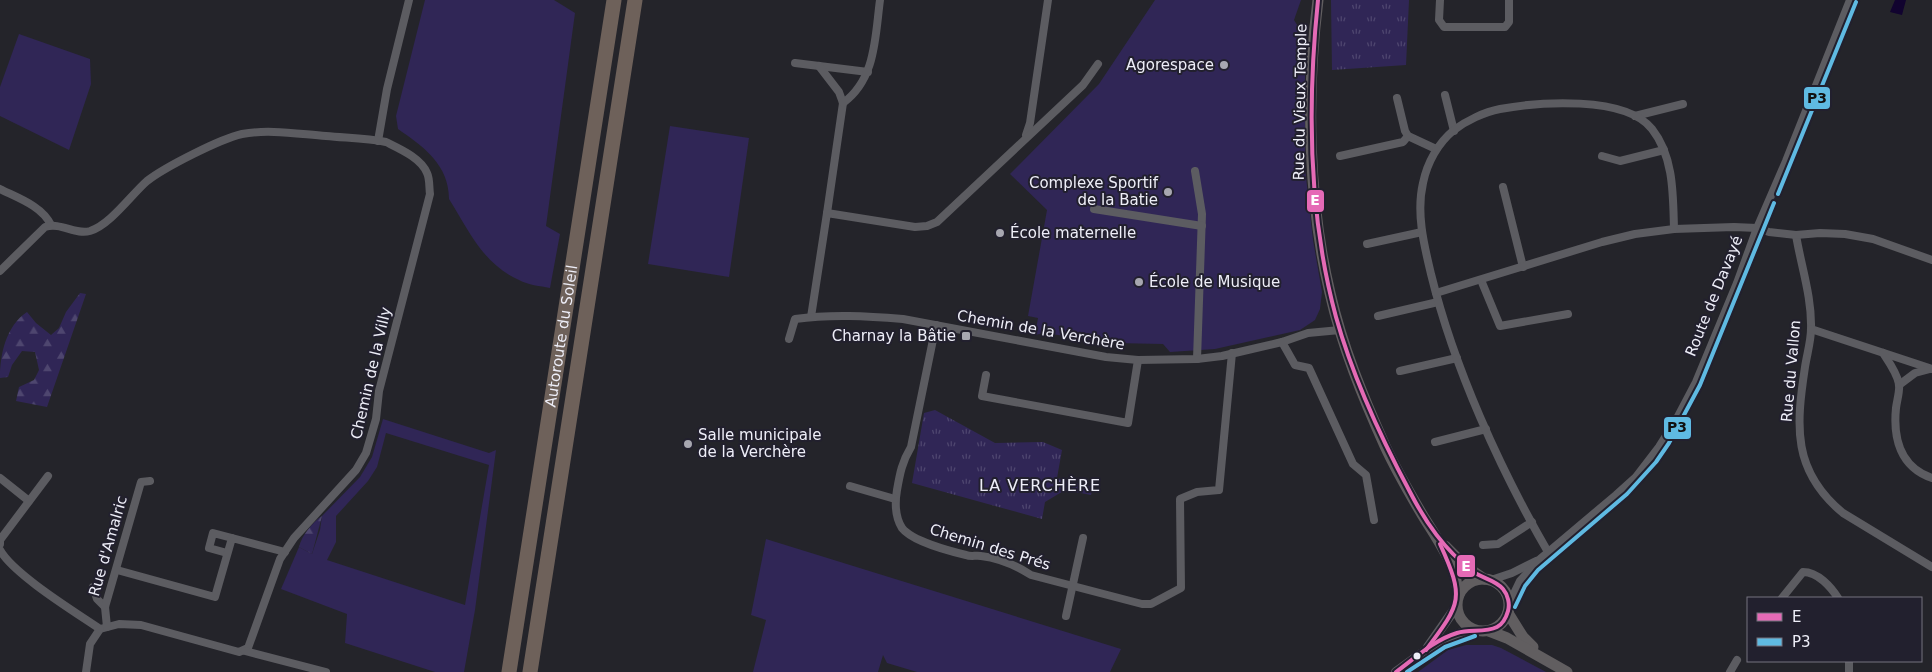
<svg xmlns="http://www.w3.org/2000/svg" width="1932" height="672" viewBox="0 0 1932 672" font-family="'DejaVu Sans',sans-serif">
	<defs>
		<pattern id="forest-firs" width="22" height="20" patternUnits="userSpaceOnUse" patternTransform="scale(1.25)"><rect width="22" height="20" fill="#302656"/><path d="M5 1l3.5 6h-7zM16 11l3.5 6h-7z" fill="#4e466f"/></pattern>
		<pattern id="park-tufts" width="24" height="20" patternUnits="userSpaceOnUse" patternTransform="scale(1.25)"><rect width="24" height="20" fill="#302656"/><path d="M3 7l-1-3M5 7V3M7 7l1-3M15 17l-1-3M17 17v-4M19 17l1-3" fill="none" stroke="#4e466f"/></pattern>
	</defs>
	<rect width="100%" height="100%" fill="#24242a"/>
	<g fill="#302656" fill-rule="evenodd">
		<path d="M425,0H554L575,13L546,226L560,234L550,288C540,286 528,285 519,280C483,264 469,231 449,199C449,165 424,147 398,129L396,116Z"/>
		<polygon points="1155,0 1301,0 1294,20 1299,28 1305,53 1305,168 1313,240 1322,292 1320,309 1315,320 1300,330 1215,349 1170,352 1163,344 1114,343 1044,333 1035,335 1038,318 1028,316 1047,210 1010,174 1099,84"/>
		<polygon points="19,34 90,59 91,84 69,150 0,116 0,87"/>
		<polygon points="670,126 749,138 729,277 648,264"/>
		<path d="M383,419L489,453L496,450L475,610L464,672H435L345,643L347,614L281,589L299,547L312,554L320,530L322,516L360,477L372,457ZM386,433L489,465L465,605L327,560L336,542V516L368,481L377,467Z"/>
		<polygon points="766,539 1121,649 1110,672 917,672 887,663 883,655 878,672 753,672 766,620 751,615"/>
		<polygon points="1466,645 1492,645 1501,648 1546,672 1418,672 1448,650"/>
	</g>
	<g fill="url(#forest-firs)">
		<path d="M80,293L86,294L47,407L16,401L19,387L34,380L39,370L35,352L22,351L12,365L8,377L0,378C0,354 6,326 27,312L36,323L51,335L59,328L66,312Z"/>
		<path d="M322,516L312,554L299,547C302,535 312,523 322,516Z"/>
	</g>
	<g fill="url(#park-tufts)">
		<polygon points="1331,0 1409,0 1406,65 1332,70"/>
		<polygon points="935,410 995,443 1043,442 1062,450 1057,478 1093,487 1091,495 1065,490 1045,502 1042,519 912,483 924,413"/>
	</g>
	<polygon fill="#11032f" points="1895,0 1906,0 1902,15 1890,12"/>
	<g fill="none" stroke-linecap="round" stroke-linejoin="round">
		<g stroke="#5c5c61" stroke-width="8">
			<polyline points="1440,0 1439,20 1444,27 1505,27 1509,22 1509,0"/>
			<polyline points="795,63 868,72"/>
			<polyline points="819,66 839,92 843,103 827,213"/>
			<polyline points="1445,95 1454,131"/>
			<polyline points="1397,98 1405,131 1408,136 1436,149"/>
			<path d="M843,103C876,79 875,37 880,0"/>
			<polyline points="1635,116 1683,104"/>
			<polyline points="1026,135 1030,123 1048,0"/>
			<polyline points="378,141 387,89 409,0"/>
			<polyline points="1340,156 1403,142 1408,136"/>
			<polyline points="1602,156 1620,161 1664,150"/>
			<polyline points="1195,171 1202,214 1197,359"/>
			<polyline points="1503,187 1523,267"/>
			<path d="M0,189C18,198 42,206 51,225"/>
			<polyline points="1094,209 1202,226"/>
			<path d="M1796,235C1801,266 1812,297 1811,329C1811,341 1807,354 1805,367C1796,426 1792,471 1843,513L1932,567"/>
			<polyline points="1367,244 1422,232"/>
			<path d="M0,271L45,227C61,222 75,235 90,231C110,225 131,195 147,181C165,167 220,139 242,134C269,129 298,134 326,136C346,138 366,138 386,142C400,149 421,158 427,173C430,179 429,188 430,194L379,391L376,419L366,453L356,470L294,538L280,559L248,648L239,652L141,625L119,624L100,629L90,644L86,672"/>
			<polyline points="1481,280 1500,326 1568,314"/>
			<polyline points="1436,293 1602,242 1635,234 1674,229 1734,227 1757,228 1769,232 1796,235 1820,233 1845,234 1873,239 1932,260"/>
			<polyline points="1378,316 1438,302"/>
			<polyline points="811,317 827,213 915,227 927,226 937,222 1083,85 1098,64"/>
			<path d="M936,325L911,447C902,462 900,473 897,490C895,502 895,517 902,528C912,541 949,551 966,555C971,557 976,555 981,556C998,558 1017,566 1031,575L1142,604H1151L1181,588L1180,499L1197,492L1219,490L1232,353"/>
			<polyline points="1811,329 1932,369"/>
			<path d="M789,339L795,319C831,314 867,316 903,319L1106,357L1138,360L1197,359L1222,356L1282,342L1308,333L1340,330"/>
			<polyline points="1282,342 1295,365 1309,368 1353,464 1366,475 1374,520"/>
			<path d="M1883,353C1889,362 1897,373 1899,384C1900,391 1897,400 1896,408C1893,438 1900,467 1932,478"/>
			<polyline points="1400,371 1457,358"/>
			<polyline points="986,375 982,396 1128,423 1138,360"/>
			<polyline points="1899,385 1915,373 1930,369"/>
			<polyline points="1435,442 1486,429"/>
			<polyline points="0,478 29,501"/>
			<polyline points="850,486 895,499"/>
			<polyline points="0,544 0,540 48,476"/>
			<polyline points="1483,545 1498,544 1532,522"/>
			<path d="M0,550C13,574 75,612 100,629"/>
			<path d="M1548,552C1500,469 1454,368 1431,274C1424,245 1416,213 1423,183C1427,163 1438,143 1454,130C1466,121 1484,112 1500,109C1538,102 1625,95 1652,129C1674,157 1673,195 1674,229"/>
			<polyline points="227,553 209,548 213,533 232,538"/>
			<polyline points="117,570 215,597 232,538 285,552"/>
			<polyline points="1491,580 1512,573 1536,561"/>
			<polyline points="93,587 97,599 105,607"/>
			<path d="M1782,598L1803,572C1818,572 1831,587 1838,598"/>
			<polyline points="1509,604 1520,581 1540,559 1616,495 1636,477 1659,447 1676,420 1696,382 1737,283 1757,228 1786,161 1850,0"/>
			<polyline points="1066,616 1083,538"/>
			<polyline points="107,627 105,607 141,482 150,481"/>
			<polyline points="245,651 326,672"/>
			<polyline points="1849,661 1849,672"/>
			<polyline points="1730,672 1737,660"/>
		</g>
		<g stroke="#5c5c61" stroke-width="10">
			<polyline points="1428,647 1456,607"/>
			<path d="M1396,672C1420,655 1443,636 1473,630"/>
		</g>
		<g stroke="#615e60" stroke-width="11">
			<path d="M1318,0C1306,94 1308,201 1330,293C1342,346 1363,397 1385,446C1396,470 1410,494 1423,516C1434,534 1447,552 1454,572C1456,579 1457,587 1459,594"/>
			<polyline points="1445,546 1464,565 1484,579"/>
			<circle cx="1483" cy="605" r="26"/>
			<polyline points="1508,613 1523,637 1533,647"/>
			<polyline points="1489,631 1507,638 1567,672"/>
		</g>
		<g stroke="#6e615a" stroke-width="15">
			<path id="s1" d="M509,672L614,0"/>
			<polyline points="530,672 635,0"/>
		</g>
		<defs>
			<g id="bus-1">
				<path d="M1318,0C1307,106 1308,214 1336,317C1353,378 1380,436 1410,492C1426,523 1444,549 1472,571C1481,578 1496,580 1503,589C1508,595 1510,604 1508,611C1506,618 1503,624 1497,627C1485,633 1470,629 1457,633C1434,640 1415,658 1396,672"/>
				<path d="M1426,650C1461,603 1465,599 1440,544"/>
			</g>
			<g id="bus-2">
				<polyline points="1778,194 1856,2"/>
				<polyline points="1515,607 1525,586 1538,570 1627,494 1656,462 1669,443 1700,385 1774,203"/>
				<polyline points="1407,672 1445,647 1475,636"/>
			</g>
		</defs>
		<use href="#bus-1" stroke="#22202e" stroke-width="8"/>
		<use href="#bus-2" stroke="#22202e" stroke-width="8"/>
		<use href="#bus-1" stroke="#e56ab6" stroke-width="4"/>
		<use href="#bus-2" stroke="#5fbae2" stroke-width="4"/>
	</g>
	<g fill="#a7a7b0" stroke="#22202e" stroke-width="2">
		<circle cx="1224" cy="65" r="5"/>
		<circle cx="1168" cy="192" r="5"/>
		<circle cx="1000" cy="233" r="5"/>
		<circle cx="1139" cy="282" r="5"/>
		<rect x="961" y="331" width="10" height="10" rx="2.5"/>
		<circle cx="688" cy="444" r="5"/>
	</g>
	<circle fill="#eeeef8" stroke="#22202e" stroke-width="2" cx="1417" cy="656" r="4.5"/>
	<g text-anchor="middle" dominant-baseline="central" stroke-width="4" stroke-linejoin="round" paint-order="stroke">
		<g font-size="15" fill="#eeeef8" stroke="#22202e" text-anchor="end">
			<text x="1214" y="65">Agorespace</text>
			<text x="1158" y="183">Complexe Sportif<tspan x="1158" dy="17">de la Batie</tspan></text>
			<text x="1010" y="233" text-anchor="start">École maternelle</text>
			<text x="1149" y="282" text-anchor="start">École de Musique</text>
			<text x="956" y="336">Charnay la Bâtie</text>
			<text x="698" y="435" text-anchor="start">Salle municipale<tspan x="698" dy="17">de la Verchère</tspan></text>
		</g>
		<g font-size="15" fill="#eeeef8" stroke="#22202e">
			<text transform="translate(1300 102) rotate(-89)">Rue du Vieux Temple</text>
			<text transform="translate(1714 296) rotate(-68)">Route de Davayé</text>
			<text transform="translate(1041 330) rotate(10)">Chemin de la Verchère</text>
			<text stroke="none"><textPath href="#s1" startOffset="340">Autoroute du Soleil</textPath></text>
			<text transform="translate(1791 371) rotate(-85)">Rue du Vallon</text>
			<text transform="translate(371 373) rotate(-77)">Chemin de la Villy</text>
			<text transform="translate(108 546) rotate(-74)">Rue d'Amalric</text>
			<text transform="translate(990 547) rotate(17)">Chemin des Prés</text>
		</g>
		<g font-size="16" letter-spacing="1" fill="#eeeef8" stroke="#22202e">
			<text x="1040" y="485">LA VERCHÈRE</text>
		</g>
	</g>
	<g stroke="#22202e" stroke-width="2">
		<rect x="1803" y="86" width="28" height="24" rx="5" fill="#5fbae2"/>
		<rect x="1306" y="189" width="19" height="24" rx="5" fill="#e56ab6"/>
		<rect x="1663" y="416" width="29" height="24" rx="5" fill="#5fbae2"/>
		<rect x="1456" y="554" width="20" height="24" rx="5" fill="#e56ab6"/>
	</g>
	<g font-size="14" text-anchor="middle" font-weight="bold" fill="#fff">
		<text x="1315" y="205">E</text>
		<text x="1466" y="571">E</text>
	</g>
	<g font-size="14" text-anchor="middle" font-weight="bold" fill="#111">
		<text x="1817" y="103">P3</text>
		<text x="1677" y="432">P3</text>
	</g>
	<rect x="1747" y="597" width="175" height="65" fill="#22202e" stroke="#74727f"/>
	<rect x="1757" y="613" width="25" height="8" fill="#e56ab6" stroke="#74727f"/>
	<text x="1792" y="622" font-size="15" fill="#eeeef8">E</text>
	<rect x="1757" y="638" width="25" height="8" fill="#5fbae2" stroke="#74727f"/>
	<text x="1792" y="647" font-size="15" fill="#eeeef8">P3</text>
</svg>
